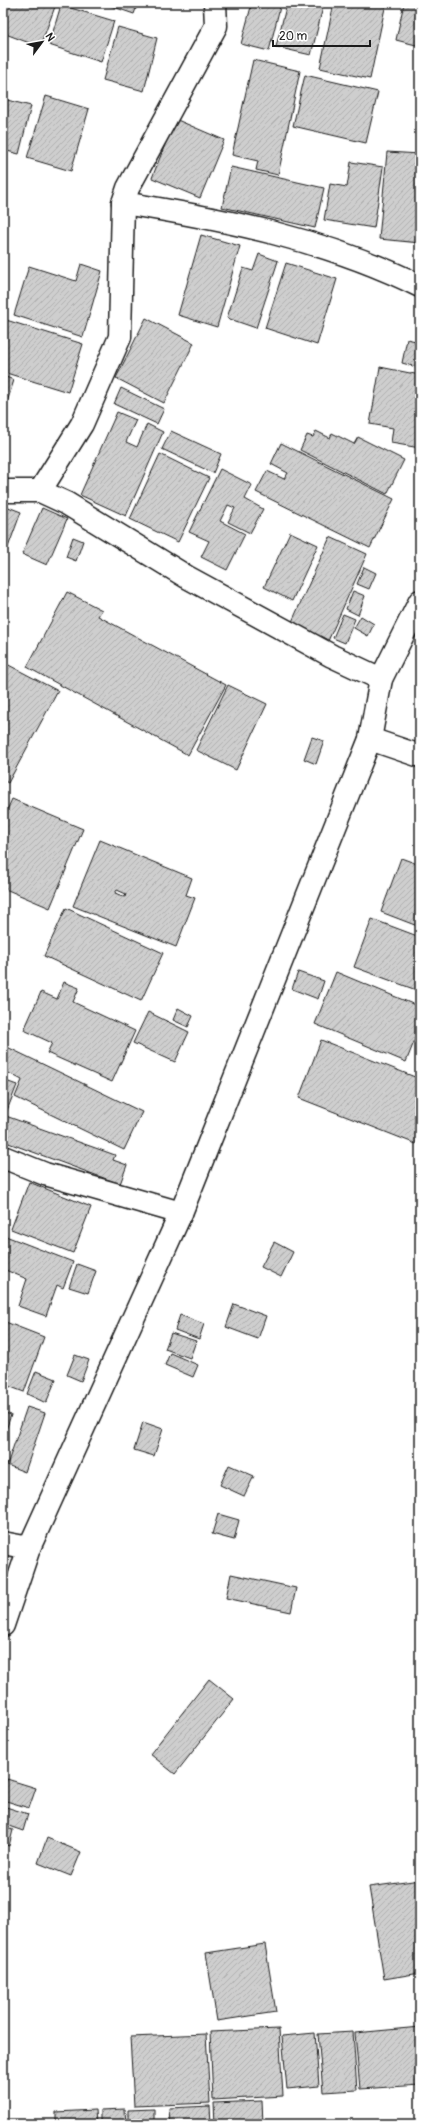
<svg xmlns="http://www.w3.org/2000/svg" width="423" height="2127" viewBox="0 0 423 2127" font-family="Pangolin,sans-serif">
	<defs>
		<pattern id="building-hatch" width="6" height="6" patternUnits="userSpaceOnUse"><rect width="6" height="6" fill="#cecece"/><path d="M-1 1l2-2M0 6l6-6M5 7l2-2" fill="none" stroke="#b0b0b0"/></pattern>
	</defs>
	<rect width="100%" height="100%" fill="#fff"/>
	<filter id="ink" filterUnits="userSpaceOnUse"><feTurbulence type="fractalNoise" baseFrequency=".025" numOctaves="2"/><feDisplacementMap in="SourceGraphic" scale="8" xChannelSelector="R" yChannelSelector="G"/><feConvolveMatrix kernelMatrix="1 2 1 2 8 2 1 2 1" color-interpolation-filters="sRGB"/></filter>
	<g filter="url(#ink)">
		<g fill="url(#building-hatch)" stroke="#1c1c1c" fill-rule="evenodd">
			<polygon points="3,3 56,4 40,47 3,33"/>
			<polygon points="75,3 85,3 83,6"/>
			<polygon points="102,3 138,3 134,14"/>
			<polygon points="252,3 281,3 269,51 241,44"/>
			<polygon points="287,3 324,3 311,55 276,47"/>
			<polygon points="334,3 386,3 370,79 320,68"/>
			<polygon points="404,3 420,3 420,46 396,40"/>
			<polygon points="61,5 114,21 101,62 49,45"/>
			<polygon points="118,27 157,38 144,91 103,80"/>
			<polygon points="253,60 300,71 278,175 256,170 258,161 232,155"/>
			<polygon points="305,75 378,92 366,143 293,126"/>
			<polygon points="46,96 89,109 71,171 27,158"/>
			<polygon points="3,99 31,106 19,154 3,150"/>
			<polygon points="175,119 224,140 200,198 152,178"/>
			<polygon points="387,152 420,154 420,243 379,239"/>
			<polygon points="351,162 383,167 374,228 324,220 330,184 347,187"/>
			<polygon points="231,167 324,188 315,228 222,207"/>
			<polygon points="201,235 240,246 217,327 178,315"/>
			<polygon points="259,254 278,261 256,328 227,318 243,268 253,271"/>
			<polygon points="286,263 337,279 317,345 265,328"/>
			<polygon points="81,264 102,271 83,337 14,315 29,266 76,281"/>
			<polygon points="146,318 194,343 164,403 116,378"/>
			<polygon points="3,319 83,344 68,392 3,372 3,355 5,346 3,346"/>
			<polygon points="407,339 420,342 420,368 402,363"/>
			<polygon points="380,367 420,375 420,448 391,443 393,428 370,424"/>
			<polygon points="3,376 14,380 3,415"/>
			<polygon points="121,388 164,409 157,424 114,404"/>
			<polygon points="117,412 136,420 126,442 137,447 147,424 163,432 126,516 80,495"/>
			<polygon points="171,431 221,454 213,473 162,449"/>
			<polygon points="316,431 330,438 332,433 354,444 358,437 404,460 387,494 300,450 307,435 313,437"/>
			<polygon points="281,443 394,499 370,548 256,492 267,471 284,479 288,473 271,464"/>
			<polygon points="160,454 209,478 178,542 130,519"/>
			<polygon points="220,469 252,485 245,499 263,509 250,533 228,522 235,508 228,505 220,521 245,534 227,570 201,557 209,541 189,532"/>
			<polygon points="3,505 21,512 3,561"/>
			<polygon points="42,508 67,519 47,565 22,554"/>
			<polygon points="290,532 318,545 292,601 264,587"/>
			<polygon points="73,537 83,541 76,561 66,557"/>
			<polygon points="330,537 367,554 328,641 291,624"/>
			<polygon points="364,567 376,573 369,589 357,584"/>
			<polygon points="353,591 365,596 358,615 346,609"/>
			<polygon points="67,592 102,610 98,616 226,685 188,755 27,667"/>
			<polygon points="343,614 355,619 345,643 333,638"/>
			<polygon points="361,616 374,624 368,636 354,628"/>
			<polygon points="3,662 58,691 8,783 3,780"/>
			<polygon points="228,685 267,704 236,770 196,750"/>
			<polygon points="312,737 324,741 316,764 304,759"/>
			<polygon points="12,799 83,829 50,908 3,888 3,819"/>
			<path d="M100,840L192,878L186,895L195,898L176,947L73,906ZM117,890L126,894L125,897L115,893Z"/>
			<polygon points="401,858 420,865 420,927 381,912"/>
			<polygon points="66,908 163,953 141,1001 44,956"/>
			<polygon points="372,919 420,937 419,991 354,967"/>
			<polygon points="298,972 324,981 318,999 292,989"/>
			<polygon points="336,972 420,1007 420,1027 406,1062 315,1024"/>
			<polygon points="64,982 79,988 73,1002 135,1031 112,1082 47,1053 52,1043 24,1030 41,992 57,999"/>
			<polygon points="178,1008 193,1016 188,1027 173,1020"/>
			<polygon points="148,1012 189,1032 175,1062 133,1043"/>
			<polygon points="321,1040 420,1079 420,1134 416,1144 299,1098"/>
			<polygon points="3,1045 142,1112 124,1150 15,1097 22,1080 3,1070"/>
			<polygon points="3,1080 17,1085 6,1113 3,1112"/>
			<polygon points="3,1115 115,1155 113,1160 127,1165 120,1184 3,1141"/>
			<polygon points="29,1182 91,1207 73,1253 11,1229"/>
			<polygon points="3,1235 73,1262 63,1288 57,1285 46,1316 18,1306 27,1279 3,1269"/>
			<polygon points="274,1242 293,1252 281,1277 261,1267"/>
			<polygon points="77,1264 96,1271 88,1293 69,1287"/>
			<polygon points="234,1304 266,1316 258,1339 226,1327"/>
			<polygon points="180,1315 204,1324 199,1339 175,1330"/>
			<polygon points="3,1321 44,1337 24,1392 3,1384"/>
			<polygon points="171,1333 196,1341 190,1358 165,1349"/>
			<polygon points="170,1353 198,1365 193,1377 165,1365"/>
			<polygon points="75,1355 89,1360 81,1381 67,1375"/>
			<polygon points="36,1371 56,1379 46,1403 27,1394"/>
			<polygon points="27,1407 45,1413 25,1472 7,1465"/>
			<polygon points="3,1412 11,1415 3,1439"/>
			<polygon points="143,1422 163,1429 154,1456 134,1450"/>
			<polygon points="229,1465 254,1476 244,1496 220,1485"/>
			<polygon points="218,1514 239,1520 234,1540 212,1534"/>
			<polygon points="231,1574 296,1588 291,1612 226,1598"/>
			<polygon points="209,1679 234,1699 175,1774 150,1754"/>
			<polygon points="7,1779 36,1788 29,1808 3,1800 3,1791"/>
			<polygon points="3,1806 28,1814 23,1831 3,1824"/>
			<polygon points="3,1827 13,1830 9,1846 3,1844"/>
			<polygon points="47,1838 81,1852 71,1876 38,1863"/>
			<polygon points="420,1880 420,1973 384,1979 369,1887"/>
			<polygon points="265,1944 276,2012 217,2021 206,1953"/>
			<polygon points="420,2027 420,2085 360,2089 355,2033"/>
			<polygon points="279,2029 283,2096 213,2100 210,2032"/>
			<polygon points="353,2032 357,2090 323,2092 318,2034"/>
			<polygon points="315,2033 319,2086 287,2089 282,2036"/>
			<polygon points="206,2034 210,2103 134,2106 130,2037"/>
			<polygon points="262,2101 263,2124 215,2124 214,2103"/>
			<polygon points="210,2106 211,2124 170,2124 169,2108"/>
			<polygon points="125,2109 126,2124 100,2124 100,2110"/>
			<polygon points="154,2109 154,2124 128,2124 128,2110"/>
			<polygon points="95,2110 96,2124 56,2124 56,2112"/>
		</g>
		<g fill="none" stroke-linecap="round" stroke-linejoin="round">
			<defs>
				<g id="minor">
					<path d="M123,203C224,219 328,240 420,286"/>
					<polyline points="3,491 40,491 66,503 187,577 332,656 381,679"/>
					<polyline points="40,491 82,424 120,337 123,203 128,188 216,26 215,3"/>
					<polyline points="370,739 420,756"/>
					<polyline points="3,1157 45,1174 181,1213"/>
					<polyline points="3,1543 29,1548"/>
				</g>
				<polyline id="tertiary" points="3,1625 29,1548 181,1213 370,739 381,679 420,601"/>
			</defs>
			<use href="#minor" stroke="#1c1c1c" stroke-width="25"/>
			<use href="#tertiary" stroke="#1c1c1c" stroke-width="25"/>
			<use href="#minor" stroke="#fff" stroke-width="22"/>
			<use href="#tertiary" stroke="#fff" stroke-width="22"/>
		</g>
	</g>
	<rect width="423" height="2127" fill="none" stroke="#fff" stroke-width="16"/>
	<rect x="8" y="8" width="407" height="2111" fill="none" stroke="#1c1c1c" stroke-width="1.5" filter="url(#ink)"/>
	<g transform="translate(42 42) rotate(58)" stroke="#ffffff" stroke-width="3" paint-order="stroke">
	<path d="M0-3L7 15L0 10L-7 15Z" fill="#1c1c1c"/>
	<text y="-6" font-size="11" font-weight="bold" text-anchor="middle" fill="#1c1c1c">N</text>
	</g>
	<path d="M273 40v6h97v-6" fill="none" stroke="#1c1c1c" stroke-width="2"/>
	<text x="279" y="40" font-size="12" fill="#1c1c1c" stroke="#ffffff" stroke-width="3" paint-order="stroke">20 m</text>
</svg>
